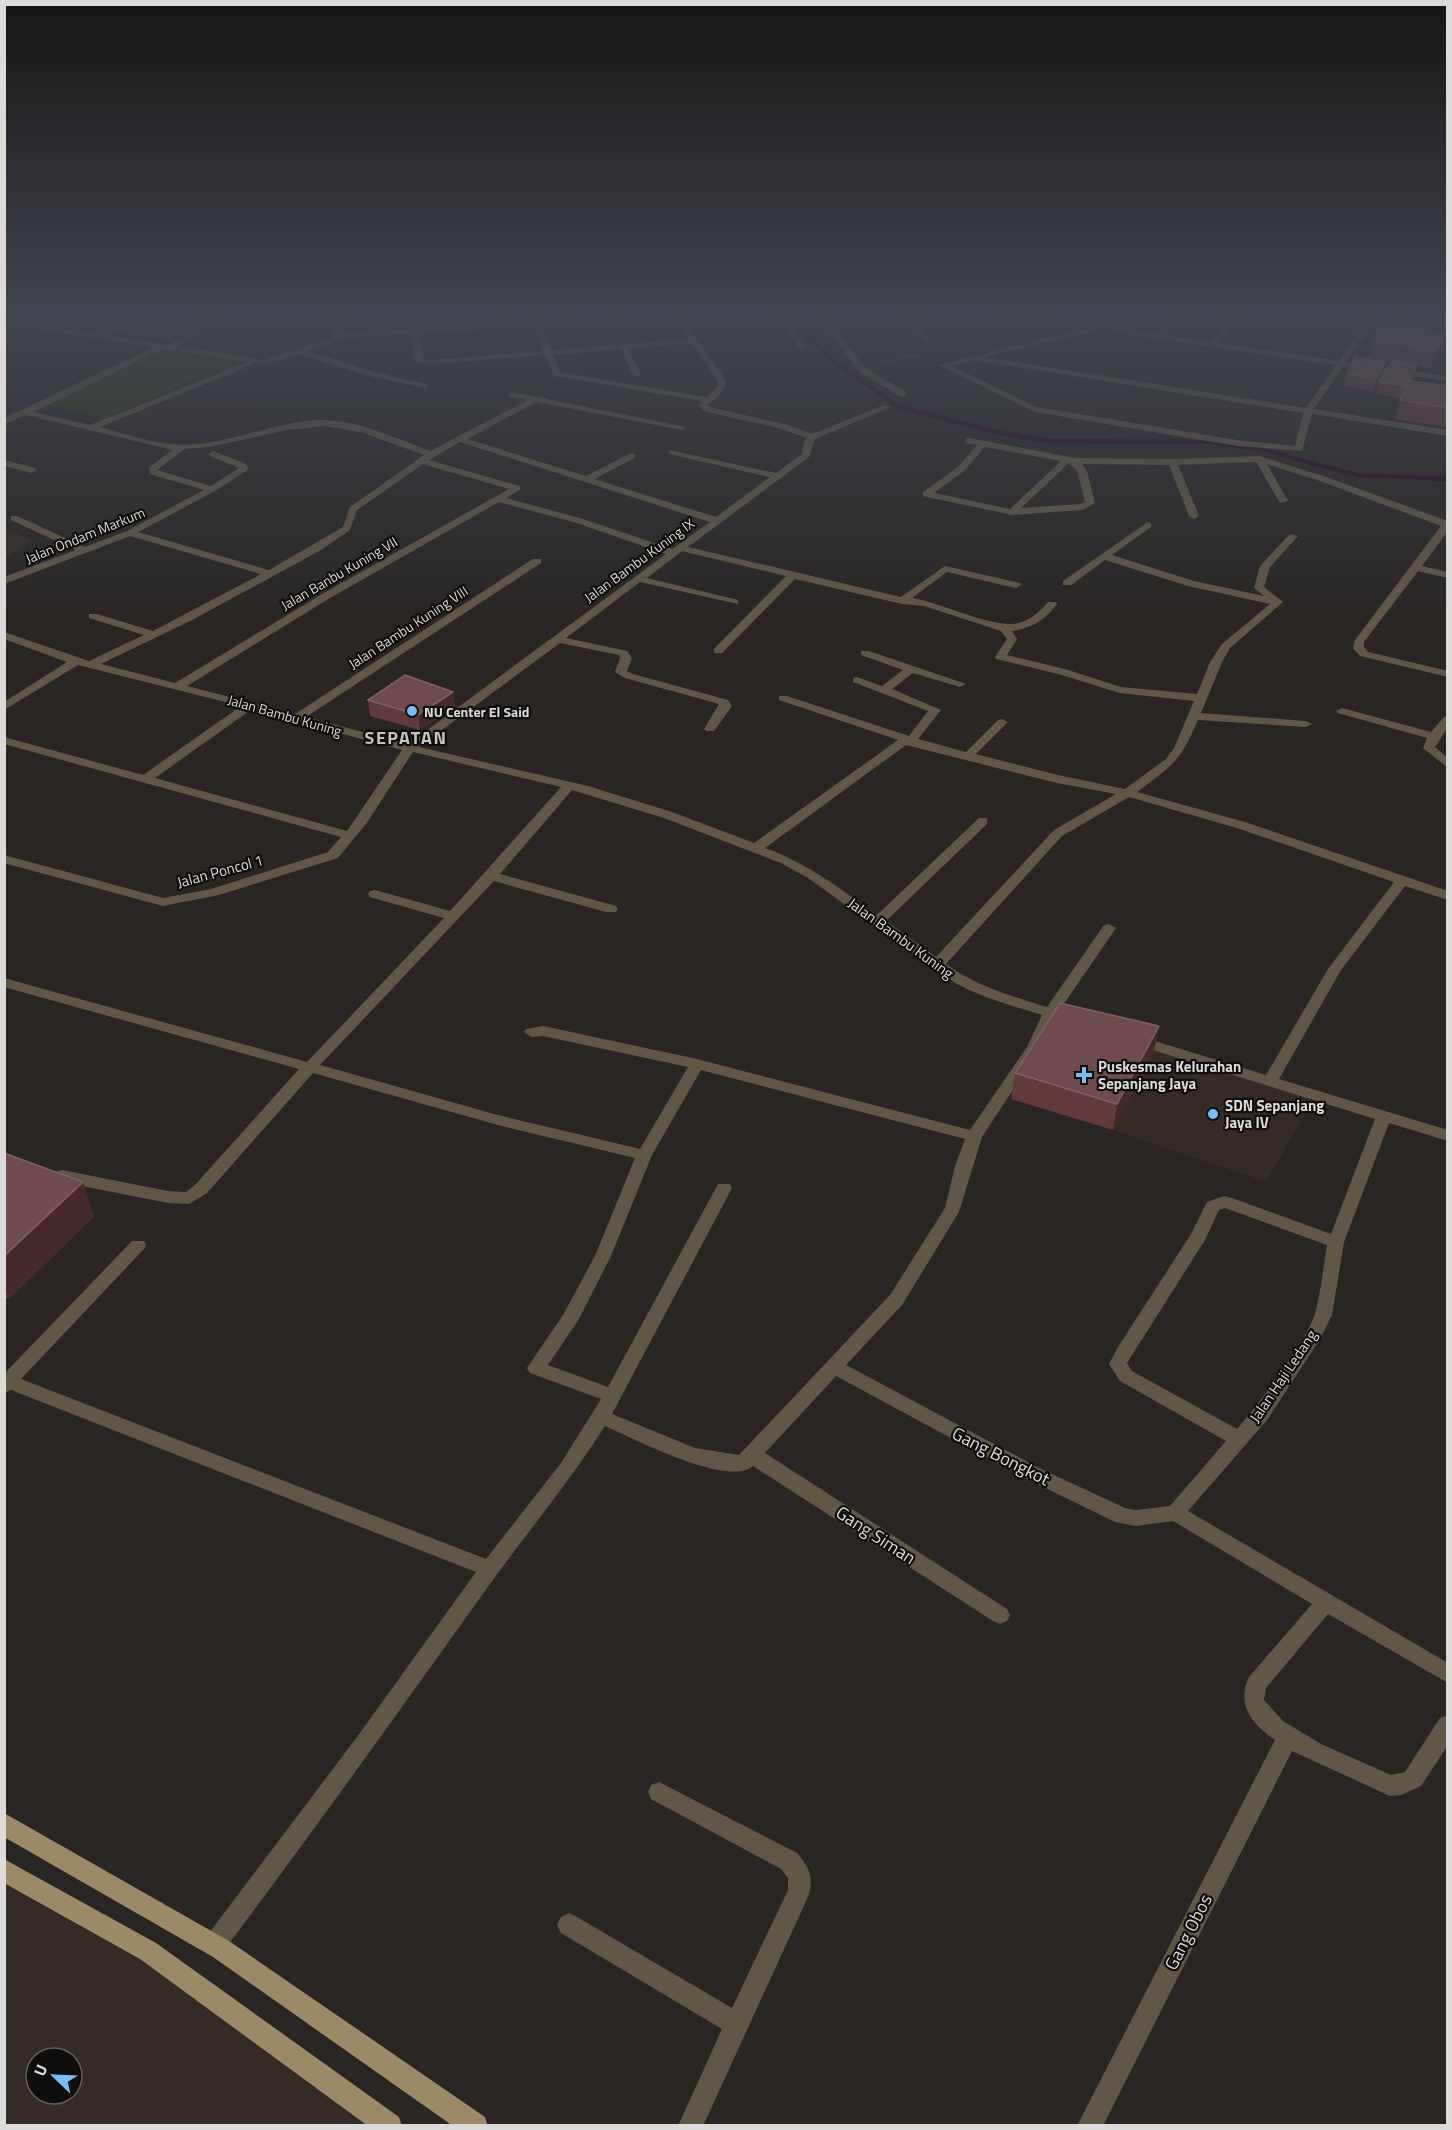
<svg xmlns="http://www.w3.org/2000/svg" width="1452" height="2130" viewBox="0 0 1452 2130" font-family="'Titillium Web',sans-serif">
	<rect width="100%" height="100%" fill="#282523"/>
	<g fill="#342b26" fill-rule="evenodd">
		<polygon points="5,527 32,541 5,559"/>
		<polygon points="1154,1051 1314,1098 1266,1182 1113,1130"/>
		<path d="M4,1880L148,1951L390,2125H5ZM36,2058H72V2094H36Z"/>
	</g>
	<polygon fill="#313615" points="164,347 248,364 204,375 106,418 43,404"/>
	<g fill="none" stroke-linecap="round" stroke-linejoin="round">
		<polyline stroke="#28061e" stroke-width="4.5" points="794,317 830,359 899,407 1000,433 1049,441 1212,442 1260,449 1356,475 1448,479"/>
		<polyline stroke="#656361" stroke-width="2" stroke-dasharray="2 1.5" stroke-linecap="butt" points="884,363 907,355 923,357"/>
		<g fill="#615746" fill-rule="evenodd">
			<path d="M205,317H216L187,331L198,335L178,346L265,360L329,339L334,335L333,317H341L342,333L531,321L529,317H537L538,321L640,317L540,325L551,350L689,339L674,317H682L726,381C725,393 715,399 708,405L709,407L784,424L812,434L884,405L891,407L815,439L809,457L688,547L901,597L945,566L1020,583L1021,585L1016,588L947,572L912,598C940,602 1000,632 1022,622C1033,618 1041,610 1048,602H1056L1057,604C1045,620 1032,628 1012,631L1017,639L1007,655L1065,669L1121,687L1197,694L1210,662L1222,644L1270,604L1188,586L1105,560L1071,585H1063V581L1148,522L1151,523V527L1112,555L1194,581L1264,596L1254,588L1260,566L1290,534L1298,536L1270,567L1264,587L1283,602L1230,648L1222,662L1201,713L1306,721L1312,724L1306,727L1198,720C1180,762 1173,765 1137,792L1245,822L1448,891V900L1405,886L1341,970L1279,1079L1448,1130V1141L1389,1123L1344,1242L1332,1315L1320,1339L1267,1420L1188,1511L1448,1663V1683L1328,1614L1266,1688L1264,1700L1283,1721L1321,1744L1391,1775L1405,1772L1440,1718L1448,1715V1745L1421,1786L1401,1795L1390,1796L1292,1751L1103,2126H1077L1275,1740C1252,1724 1236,1705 1249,1677L1312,1604L1173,1521L1136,1526L1115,1522L1025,1478L836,1376L765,1453L1007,1609L1010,1615L1007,1621L1000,1624L993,1621L753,1466C729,1488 632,1438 605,1426C571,1479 532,1527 495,1577C405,1703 315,1829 222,1953L214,1957L206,1953L202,1945L206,1937L357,1737L476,1572L11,1390L4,1393V1374L132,1241H144L146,1245L144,1249L21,1379L486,1559L561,1463L601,1399L530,1373L527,1368L563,1315L595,1256L635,1158L498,1125L313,1073L207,1193L189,1204L168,1203L62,1182L56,1180L54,1176L56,1172L62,1170L168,1191L186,1192L195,1185L299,1069L4,987V978L307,1062L444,918L370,897L368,894L370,891L375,890L450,911L561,787L413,752L366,824L338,858L219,895L163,906L4,863V855L163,898L211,889L328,852L341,837L4,744V737L143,775L241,706L78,665L4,710V702L67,662L4,639V632L89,661L144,635L89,618V614H97L153,631L261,574L130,536L4,584V577L76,550L11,520V516H17L85,547L127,531L204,490L150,474L149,467L173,450L26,415L4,424V418L155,347L4,324V320L168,345L186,336L176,334V330ZM533,326L543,351L431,360L423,358L419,333ZM411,334L416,362L431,364L545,355L554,376L702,401L699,405L703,411L778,428L807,438L803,444L802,454L776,473L669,450V454L770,477L716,517L594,479L635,458V454H629L586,476L467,439L537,402L682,430L686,427L512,392L509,393V397L528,400L430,451C397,439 361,421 325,420C273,420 223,449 171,444C148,442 123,433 100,427L256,363L265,364L298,354L373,377L427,388V384L378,373L307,351L335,343L340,338ZM692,343L718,381L717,387L707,397L560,372L553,355L621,349L633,375L637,377L641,375L629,349ZM164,349L247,362L90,425L33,412ZM325,426L361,432L424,455L350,507L343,527L269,570L138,532L215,491L249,469L246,464L213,451L208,454L210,456L239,468L211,486L157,470L185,449L210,447L286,430ZM460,442L710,522L672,549L583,519L506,498L520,490V486L429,460ZM423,464L509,489L322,594L175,683L101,664L194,619L321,550L350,530L357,510ZM499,502L577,523L666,554L408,744L306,717L541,563V559H533L295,714L187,686L330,598ZM682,551L786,576L714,649V653H722L795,579L902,604L924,606L1001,631L1007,639L995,657L996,659L1058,674L1120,693L1194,701L1174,748L1166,759L1125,789L1058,775L976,754L1008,722L1002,719L998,720L966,752L918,739L941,710L892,689L913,673L960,687L966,684L869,651H861V655L903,670L882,686L857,677L853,678V682L928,711L909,736L787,696H779V700L898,740L754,843L672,812L588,786L419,747L560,643L619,655L620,658L615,672L625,678L719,704L704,729L706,731H714L732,706L728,700L633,674L627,671L632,658L627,651L566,638L640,582L738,604V600L647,578ZM252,709L402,750L347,831L155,778ZM906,745L1057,783L1116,794L1054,830L936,957L886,921L987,824V818H979L877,915C841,889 807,863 765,848ZM572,790L664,818L781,863L808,878L929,965C932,970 935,970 940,973C970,995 1007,1004 1042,1015L1027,1047L970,1130L697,1059L543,1026L526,1029L524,1032L531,1037L543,1036L688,1067L640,1149L498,1115L320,1065L494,881L606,912H616L618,909L616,906L500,874ZM1129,797L1237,828L1394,882L1328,969L1266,1075L1135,1035L1128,1040L1130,1043L1375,1119L1331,1234L1232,1198L1224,1196L1207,1202L1191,1234L1118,1347L1109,1364L1120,1381L1226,1441L1170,1506L1136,1510L1125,1508L1039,1468L846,1365L902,1305L959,1212L982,1137L1041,1047L1054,1019L1072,1025L1079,1020L1077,1017L1059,1011L1116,928L1109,924L1104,925L1047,1007C1011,996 976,986 946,964L1062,836ZM701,1070L965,1139L955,1166L945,1208L890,1295L739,1455L695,1448L612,1414L732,1188L730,1184H718L608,1387L548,1365L579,1319L611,1256L652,1155ZM1225,1208L1327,1245C1323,1268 1321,1292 1315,1314C1306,1342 1258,1405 1237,1429L1132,1371L1127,1363L1205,1240L1219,1210Z"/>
			<polygon points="777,317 785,317 807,347 806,349 800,349"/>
			<polygon points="819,317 827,317 865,368 906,392 906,396 900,396 859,372"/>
			<polygon points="905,317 913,317 919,325 1053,317 1005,325 922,329 931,341 927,343"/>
			<path d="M1183,317H1219L1117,327L1212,342L1229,317H1237L1219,343L1339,361L1369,317H1377L1346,362L1448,376V381L1343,366L1314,409L1448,430V436L1312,414L1302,451L1237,446L1035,412L939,365L1106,324ZM1106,328L1123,334L1336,365L1306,408L985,357ZM973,360H974L1303,413L1295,446L1237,440L1037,407L951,366Z"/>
			<polygon points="1393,317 1448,322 1448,326 1397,319"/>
			<path d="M969,438L1075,458L1172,459L1259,456L1326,477L1448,521V531L1422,566L1448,572V578L1418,571L1364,642V647L1368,652L1448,671V677L1360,656L1353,648L1355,640L1441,526L1320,481L1267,464L1288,501L1280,503L1256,462L1178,465L1199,516L1194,519L1189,516L1169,465L1082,464L1087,471L1095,503L1082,510L1012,515L923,496V492L958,467L977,445L966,443V439ZM985,447L1061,461L1010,509L934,493L964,471ZM1069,463L1077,471L1085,502L1080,504L1021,508Z"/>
			<polygon points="4,460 35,468 37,470 32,473 4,466"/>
			<polygon points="1342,708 1431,732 1444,717 1448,716 1448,727 1435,747 1448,758 1448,768 1423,748 1427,738 1338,713 1336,711"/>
			<path d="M659,1782L797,1853C810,1868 815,1880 807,1899L703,2126H678L722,2029L561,1933L557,1925L561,1917L569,1913L577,1917L732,2008L788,1890V1878L781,1869L651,1799L648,1792L651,1785Z"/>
		</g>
		<g fill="#9c8965" fill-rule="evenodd">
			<polygon points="4,1813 229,1941 485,2117 488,2126 453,2126 213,1957 4,1837"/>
			<polygon points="4,1859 156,1943 399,2117 402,2126 368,2126 140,1959 4,1883"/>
		</g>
	</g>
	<g fill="#63393c">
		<polygon points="27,317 199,317 199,320 182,329 184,335 173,341"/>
		<polygon points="369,317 408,317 408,320 390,321 391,331 370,332"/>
		<polygon points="1448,317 1448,320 1433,318 1433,317"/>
		<polygon points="1446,333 1441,350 1431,368 1417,366 1413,381 1448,386 1448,427 1395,419 1401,398 1376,394 1379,382 1391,362 1368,359 1372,341"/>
		<polygon points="1385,362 1382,374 1373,391 1344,386 1347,374"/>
		<polygon points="453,692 455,707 420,730 370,716 368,700"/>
		<polygon points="1159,1026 1154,1051 1113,1130 1011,1099 1015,1073"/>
		<polygon points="4,1153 94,1216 9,1299 4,1297"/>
	</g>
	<g fill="#462a2b">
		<polygon points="169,317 199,317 199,320 182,329 184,335 173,341 168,318"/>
		<polygon points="424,317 465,317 465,320 412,324 411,318"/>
		<polygon points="485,317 486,323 466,324 466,319"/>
		<polygon points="1446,333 1441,350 1431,368 1436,350"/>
		<polygon points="1385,362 1382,374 1373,391 1376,379"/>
		<polygon points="1417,365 1414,378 1404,398 1407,386"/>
		<polygon points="453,692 455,707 420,730 418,715"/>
		<polygon points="1159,1026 1154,1051 1113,1130 1117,1104"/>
		<polygon points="83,1182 94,1216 9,1299 4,1288 4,1256"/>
	</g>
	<g fill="#704b4d" stroke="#816163" stroke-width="1.5">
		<polygon points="369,317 390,317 390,325 369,326"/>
		<polygon points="1382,323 1446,333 1436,350 1372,341"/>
		<polygon points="1355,357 1385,362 1376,379 1347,374"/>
		<polygon points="1392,361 1417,365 1406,386 1379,382"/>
		<polygon points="1409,381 1448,386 1448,408 1400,400"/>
		<polygon points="405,675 453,692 418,715 368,700"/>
		<polygon points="1060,1003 1159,1026 1117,1104 1015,1073"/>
		<polygon points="4,1153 83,1182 4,1256"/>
	</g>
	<linearGradient id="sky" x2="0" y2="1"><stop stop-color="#161413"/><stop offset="0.51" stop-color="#424650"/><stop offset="1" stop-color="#424650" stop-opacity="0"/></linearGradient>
	<rect width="1452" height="616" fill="url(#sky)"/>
	<g fill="#75c0f6" stroke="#0f0e0d" stroke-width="2">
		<circle cx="412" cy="711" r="6"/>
		<path d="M1081 1066h6v6h6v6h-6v6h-6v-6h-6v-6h6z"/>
		<circle cx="1213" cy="1114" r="6"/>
	</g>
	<g text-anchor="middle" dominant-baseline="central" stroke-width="4.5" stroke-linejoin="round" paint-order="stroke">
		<g font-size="14" fill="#dddbda" stroke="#0f0e0d">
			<text transform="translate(85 535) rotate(-22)">Jalan Ondam Markum</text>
			<text transform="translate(639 560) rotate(-36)">Jalan Bambu Kuning IX</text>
			<text transform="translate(339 573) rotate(-30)">Jalan Banbu Kuning VII</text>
			<text transform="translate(408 627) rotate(-33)">Jalan Bambu Kuning VIII</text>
			<text transform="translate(285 715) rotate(16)">Jalan Bambu Kuning</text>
		</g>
		<g font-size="14" font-weight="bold" fill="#dddbda" stroke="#0f0e0d" text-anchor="start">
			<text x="424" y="711">NU Center El Said</text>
		</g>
		<g font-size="15" fill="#dddbda" stroke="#0f0e0d">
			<text transform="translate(220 871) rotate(-15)">Jalan Poncol 1</text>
			<text transform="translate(901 938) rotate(36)">Jalan Bambu Kuning</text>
			<text transform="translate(1283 1376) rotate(-56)">Jalan Haji Ledang</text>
		</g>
		<g font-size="15" font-weight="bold" fill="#dddbda" stroke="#0f0e0d" text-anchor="start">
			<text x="1098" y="1066">Puskesmas Kelurahan<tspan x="1098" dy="17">Sepanjang Jaya</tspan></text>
			<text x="1225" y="1105">SDN Sepanjang<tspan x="1225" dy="17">Jaya IV</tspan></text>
		</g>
		<g font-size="18" font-weight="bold" letter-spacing="1.5" fill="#c7c3c1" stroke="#0f0e0d">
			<text x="406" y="737">SEPATAN</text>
		</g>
		<g font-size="18" fill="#dddbda" stroke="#0f0e0d">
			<text transform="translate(1001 1456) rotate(27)">Gang Bongkot</text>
			<text transform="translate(876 1535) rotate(33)">Gang Siman</text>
			<text transform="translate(1188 1932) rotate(-63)">Gang Obos</text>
		</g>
	</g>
	<rect width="1452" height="2130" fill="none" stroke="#dddbda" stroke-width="12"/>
	<g transform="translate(54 2076) rotate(293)"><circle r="28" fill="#0f0e0d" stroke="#61605f" stroke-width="1.5"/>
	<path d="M0-4.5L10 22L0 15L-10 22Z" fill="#75c0f6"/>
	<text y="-9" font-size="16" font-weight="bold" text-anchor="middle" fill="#dddbda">U</text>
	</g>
</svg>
